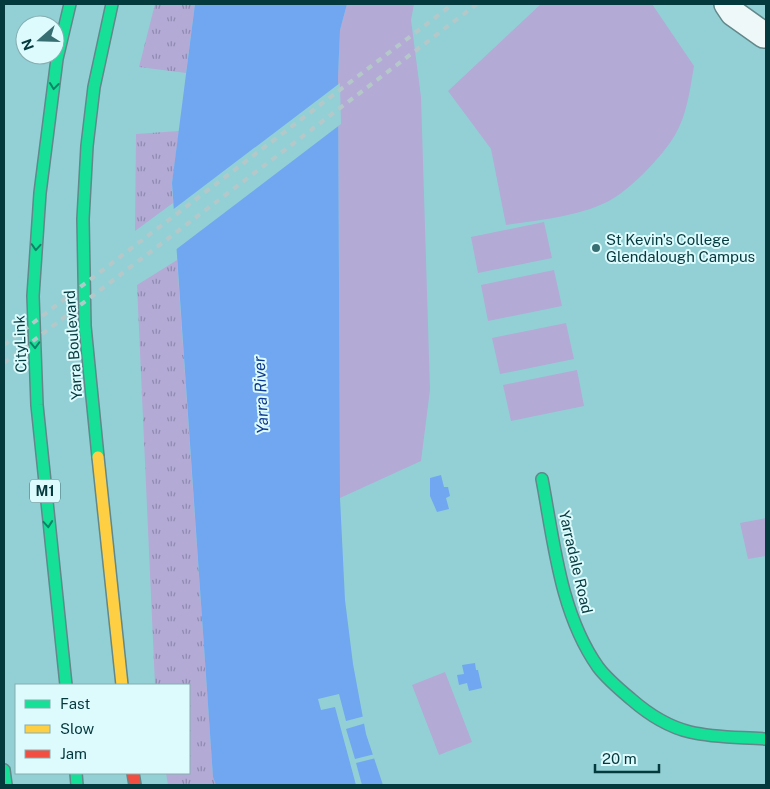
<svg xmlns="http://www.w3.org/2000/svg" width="770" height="789" viewBox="0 0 770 789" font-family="'Public Sans',sans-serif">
	<defs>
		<pattern id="grass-tufts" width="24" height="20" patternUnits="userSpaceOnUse" patternTransform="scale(1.25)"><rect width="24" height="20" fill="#b3aad6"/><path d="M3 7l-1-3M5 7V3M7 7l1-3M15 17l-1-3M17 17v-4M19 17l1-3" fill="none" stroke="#8f8baf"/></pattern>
	</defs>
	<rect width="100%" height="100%" fill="#93d0d5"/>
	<g fill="url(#grass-tufts)">
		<polygon points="155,4 195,4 186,73 139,67"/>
		<polygon points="179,131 172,183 173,203 135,231 136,134"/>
		<polygon points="177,260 213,777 216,785 168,785 166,773 189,773 189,685 155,685 137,285"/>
	</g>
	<g fill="#b3aad6">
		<polygon points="347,4 414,4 411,20 421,97 430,390 421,461 340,498 338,77 340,30"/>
		<path d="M541,4H652L694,66C690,89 687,115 675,135C663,156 628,192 607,202C576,217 539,220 506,225L491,149L448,91Z"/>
		<polygon points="544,222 552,258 478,273 471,237"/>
		<polygon points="554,270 562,306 488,321 481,285"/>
		<polygon points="566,323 574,359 500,374 492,338"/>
		<polygon points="577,370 584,406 511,421 503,385"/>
		<polygon points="766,518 766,556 748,559 740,523"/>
		<polygon points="445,672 472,742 439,755 412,685"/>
	</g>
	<g fill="#70a7f0">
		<polygon points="195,4 347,4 340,30 338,77 340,498 345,600 353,664 366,734 383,785 216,785 213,777 172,183"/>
		<polygon points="441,475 444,487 448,487 450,496 446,498 449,509 437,512 430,496 430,478"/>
		<polygon points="475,663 476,670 478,670 482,688 469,691 467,683 459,685 457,675 464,674 462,665"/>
	</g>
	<g fill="#93d0d5">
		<polygon points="340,83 341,124 174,251 171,211"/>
		<polygon points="339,694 346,721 365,716 366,723 346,729 355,759 375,754 376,758 356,763 362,785 356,785 335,707 321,710 318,699"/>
	</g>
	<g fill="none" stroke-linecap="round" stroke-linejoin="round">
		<defs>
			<polyline id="street" points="727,4 733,13 764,35"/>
			<g id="fast">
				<polyline points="98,457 85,326 83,219 87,146 94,87 112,4"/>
				<path d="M542,479C554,542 560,613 598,667C607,679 619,689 631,699C647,713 669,727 690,732C715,738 741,737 766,739"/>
				<polyline points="66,685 37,405 33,296 40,193 57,59 70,4"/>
				<polyline points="4,770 6,785"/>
				<polyline points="76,773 77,785"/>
			</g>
			<polyline id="slow" points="98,457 122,685"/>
			<polyline id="jam" points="133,773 135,785"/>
		</defs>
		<use href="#street" stroke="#62888b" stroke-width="28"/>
		<use href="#fast" stroke="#62888b" stroke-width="14"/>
		<use href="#slow" stroke="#62888b" stroke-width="14"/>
		<use href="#jam" stroke="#62888b" stroke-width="14"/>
		<use href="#street" stroke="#eff8f9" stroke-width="25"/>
		<use href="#fast" stroke="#16e098" stroke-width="11"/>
		<use href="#slow" stroke="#ffcf43" stroke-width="11"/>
		<use href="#jam" stroke="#f24e42" stroke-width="11"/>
		<g stroke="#b5c8c9" stroke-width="4" stroke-dasharray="6 6" stroke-linecap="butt">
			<polyline points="4,345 453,4"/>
			<polyline points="4,363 477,4"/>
		</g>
	</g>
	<defs><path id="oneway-chevron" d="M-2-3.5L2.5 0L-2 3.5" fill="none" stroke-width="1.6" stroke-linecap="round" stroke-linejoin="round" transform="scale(1.25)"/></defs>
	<g stroke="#0c8466">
		<use href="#oneway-chevron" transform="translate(54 86) rotate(97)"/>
		<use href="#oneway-chevron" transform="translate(36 247) rotate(94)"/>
		<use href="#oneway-chevron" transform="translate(35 345) rotate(88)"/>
		<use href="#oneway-chevron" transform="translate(48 524) rotate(85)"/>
	</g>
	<circle fill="#366e72" stroke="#ddfafd" stroke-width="2" cx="596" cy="248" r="5"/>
	<g text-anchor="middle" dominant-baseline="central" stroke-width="4" stroke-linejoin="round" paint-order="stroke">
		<rect fill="#ddfafd" stroke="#457377" stroke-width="1" x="30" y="479.5" width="30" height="23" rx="4"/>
		<g font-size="14" font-weight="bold" fill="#04393d">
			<text x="45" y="491">M1</text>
		</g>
		<g font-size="15" fill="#04393d" stroke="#ddfafd" text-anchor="start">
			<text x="606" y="239">St Kevin's College<tspan x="606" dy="17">Glendalough Campus</tspan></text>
		</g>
		<g font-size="15" fill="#04393d" stroke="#ddfafd">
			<text transform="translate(20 344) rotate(-92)">CityLink</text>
			<text transform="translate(73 345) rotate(-94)">Yarra Boulevard</text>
			<text transform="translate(576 562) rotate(77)">Yarradale Road</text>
		</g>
		<g font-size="16" font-style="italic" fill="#0c388f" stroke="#ddfafd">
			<text transform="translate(261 395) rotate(-93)">Yarra River</text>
		</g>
	</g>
	<rect width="770" height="789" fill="none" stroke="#04393d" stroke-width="10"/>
	<rect x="15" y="684" width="175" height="90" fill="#ddfafd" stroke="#86adb0"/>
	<rect x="25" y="700" width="25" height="8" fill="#16e098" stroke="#86adb0"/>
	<text x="60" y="709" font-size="15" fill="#04393d">Fast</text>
	<rect x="25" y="725" width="25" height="8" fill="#ffcf43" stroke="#86adb0"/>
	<text x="60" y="734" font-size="15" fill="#04393d">Slow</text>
	<rect x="25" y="750" width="25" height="8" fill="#f24e42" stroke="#86adb0"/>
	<text x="60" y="759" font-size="15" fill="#04393d">Jam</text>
	<g transform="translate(40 40) rotate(250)"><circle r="24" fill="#ddfafd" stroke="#86adb0"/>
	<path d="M0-4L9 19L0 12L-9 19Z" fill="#366e72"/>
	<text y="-8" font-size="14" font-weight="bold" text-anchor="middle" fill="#04393d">N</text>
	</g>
	<path d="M595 764v8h64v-8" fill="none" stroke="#04393d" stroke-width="2.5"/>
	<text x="602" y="764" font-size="15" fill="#04393d" stroke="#ddfafd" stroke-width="4" paint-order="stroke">20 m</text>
</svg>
